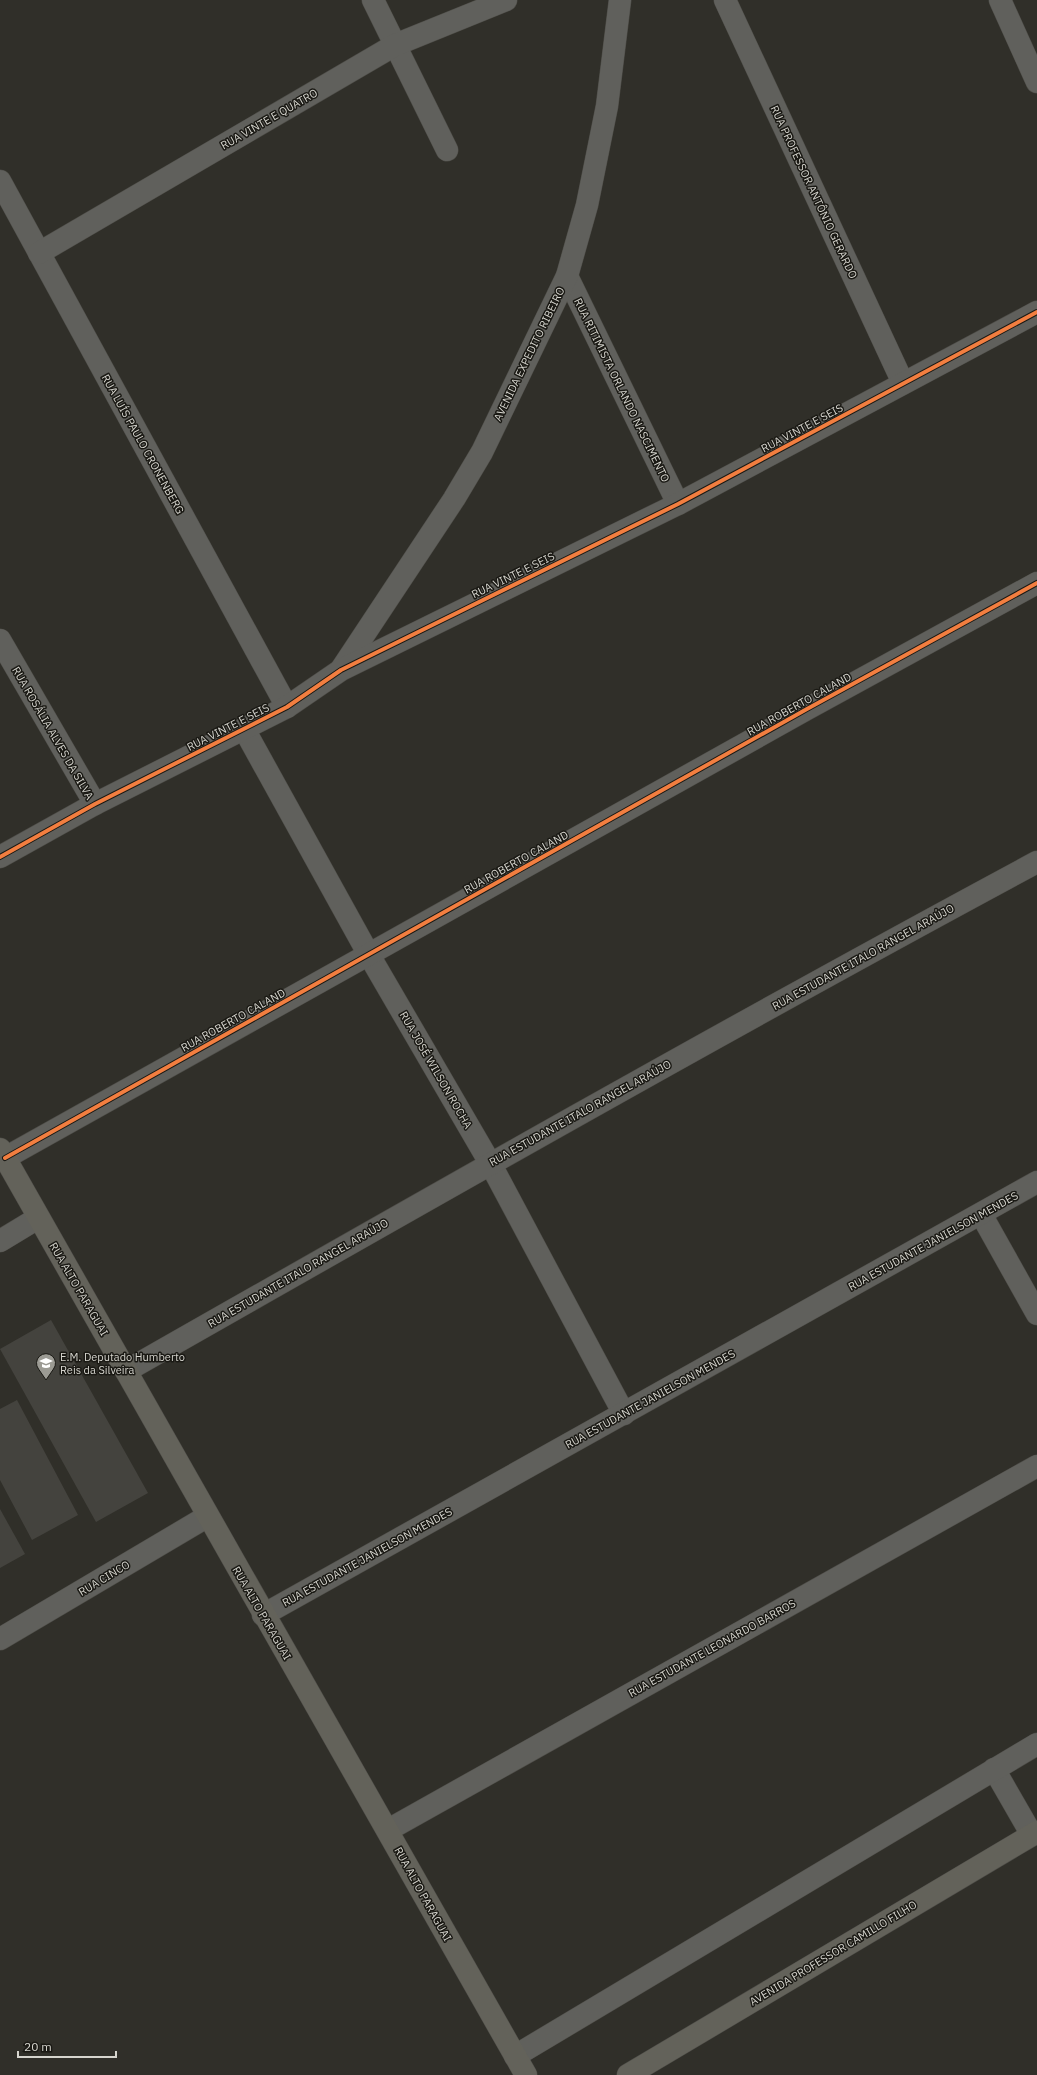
<svg xmlns="http://www.w3.org/2000/svg" width="1037" height="2075" viewBox="0 0 1037 2075" font-family="'IBM Plex Sans',sans-serif">
	<rect width="100%" height="100%" fill="#302f29"/>
	<g fill="#44433e">
		<polygon points="51,1320 148,1493 96,1522 0,1349"/>
		<polygon points="17,1400 78,1515 32,1540 0,1480 0,1409"/>
		<polygon points="0,1509 25,1554 0,1568"/>
	</g>
	<g fill="none" stroke-linecap="round" stroke-linejoin="round">
		<defs>
			<g id="street">
				<polyline points="373,0 447,150"/>
				<polyline points="725,0 903,383"/>
				<polyline points="1000,0 1037,82"/>
				<polyline points="0,181 287,707"/>
				<polyline points="39,253 395,45 506,0"/>
				<polyline points="567,276 678,504"/>
				<polyline points="0,640 95,804"/>
				<polyline points="342,668 454,499 482,452 567,276 587,205 607,106 620,0"/>
				<polyline points="244,729 369,955 490,1163 624,1414"/>
				<polyline points="0,857 95,804 287,707 341,670 678,504 1037,312"/>
				<polyline points="5,1158 807,709 1037,583"/>
				<polyline points="981,1214 1037,1314"/>
				<polyline points="0,1241 38,1218"/>
				<path d="M126,1371C428,1199 730,1027 1037,862"/>
				<polyline points="263,1615 1037,1182"/>
				<polyline points="0,1639 208,1516"/>
				<polyline points="994,1769 1032,1835"/>
				<polyline points="388,1830 1037,1466"/>
				<polyline points="515,2056 1037,1744"/>
			</g>
			<g id="secondary">
				<polyline points="0,1149 526,2075"/>
				<polyline points="628,2075 1037,1832"/>
			</g>
		</defs>
		<use href="#street" stroke="#4d4c47" stroke-width="23"/>
		<use href="#secondary" stroke="#4d4c47" stroke-width="23"/>
		<use href="#street" stroke="#60605c" stroke-width="22"/>
		<use href="#secondary" stroke="#63625a" stroke-width="22"/>
		<defs>
			<g id="cycleway">
				<polyline points="0,857 95,804 287,707 341,670 678,504 1037,312"/>
				<polyline points="5,1158 807,709 1037,583"/>
			</g>
		</defs>
		<use href="#cycleway" stroke="#1a1914" stroke-width="6"/>
		<use href="#cycleway" stroke="#f27e40" stroke-width="4"/>
	</g>
	<defs>
		<symbol id="school-pin" viewBox="-11 -11 22 30"><path d="M0 17L-7.5 6A9.5 9.5 0 1 1 7.5 6Z" fill="#9c9b94" stroke="#1a1914"/><path d="M0-5L7-2L0 1L-7-2ZM-4 1L0 2.5L4 1V4Q0 6-4 4Z" fill="#fff"/></symbol>
	</defs>
	<g fill-rule="evenodd">
		<use href="#school-pin" x="35" y="1352" width="22" height="30"/>
	</g>
	<g text-anchor="middle" dominant-baseline="central" stroke-width="3" stroke-linejoin="round" paint-order="stroke">
		<g font-size="11" fill="#d6d5ce" stroke="#1a1914">
			<text transform="translate(269 119) rotate(-30)">RUA VINTE E QUATRO</text>
			<text transform="translate(814 192) rotate(65)">RUA PROFESSOR ANTÔNIO GERARDO</text>
			<text transform="translate(529 354) rotate(-64)">AVENIDA EXPEDITO RIBEIRO</text>
			<text transform="translate(622 390) rotate(64)">RUA RITIMISTA ORLANDO NASCIMENTO</text>
			<text transform="translate(802 428) rotate(-28)">RUA VINTE E SEIS</text>
			<text transform="translate(143 444) rotate(61)">RUA LUÍS PAULO CRONENBERG</text>
			<text transform="translate(513 575) rotate(-26)">RUA VINTE E SEIS</text>
			<text transform="translate(799 704) rotate(-29)">RUA ROBERTO CALAND</text>
			<text transform="translate(228 727) rotate(-27)">RUA VINTE E SEIS</text>
			<text transform="translate(53 733) rotate(60)">RUA ROSÁLIA ALVES DA SILVA</text>
			<text transform="translate(516 862) rotate(-29)">RUA ROBERTO CALAND</text>
			<text transform="translate(863 957) rotate(-29)">RUA ESTUDANTE ITALO RANGEL ARAÚJO</text>
			<text transform="translate(233 1020) rotate(-29)">RUA ROBERTO CALAND</text>
			<text transform="translate(436 1070) rotate(60)">RUA JOSÉ WILSON ROCHA</text>
			<text transform="translate(580 1113) rotate(-29)">RUA ESTUDANTE ITALO RANGEL ARAÚJO</text>
			<text transform="translate(933 1241) rotate(-29)">RUA ESTUDANTE JANIELSON MENDES</text>
			<text transform="translate(298 1273) rotate(-30)">RUA ESTUDANTE ITALO RANGEL ARAÚJO</text>
			<text transform="translate(79 1289) rotate(60)">RUA ALTO PARAGUAI</text>
			<text transform="translate(650 1399) rotate(-29)">RUA ESTUDANTE JANIELSON MENDES</text>
			<text transform="translate(367 1557) rotate(-29)">RUA ESTUDANTE JANIELSON MENDES</text>
			<text transform="translate(104 1578) rotate(-31)">RUA CINCO</text>
			<text transform="translate(262 1613) rotate(60)">RUA ALTO PARAGUAI</text>
			<text transform="translate(712 1648) rotate(-29)">RUA ESTUDANTE LEONARDO BARROS</text>
			<text transform="translate(423 1894) rotate(61)">RUA ALTO PARAGUAI</text>
			<text transform="translate(833 1953) rotate(-31)">AVENIDA PROFESSOR CAMILLO FILHO</text>
		</g>
		<g font-size="11" fill="#d6d5ce" stroke="#1a1914" text-anchor="start">
			<text x="60" y="1357">E.M. Deputado Humberto<tspan x="60" dy="13">Reis da Silveira</tspan></text>
		</g>
	</g>
	<path d="M18 2051v6h98v-6" fill="none" stroke="#d6d5ce" stroke-width="2"/>
	<text x="24" y="2051" font-size="12" fill="#d6d5ce" stroke="#1a1914" stroke-width="3" paint-order="stroke">20 m</text>
</svg>
